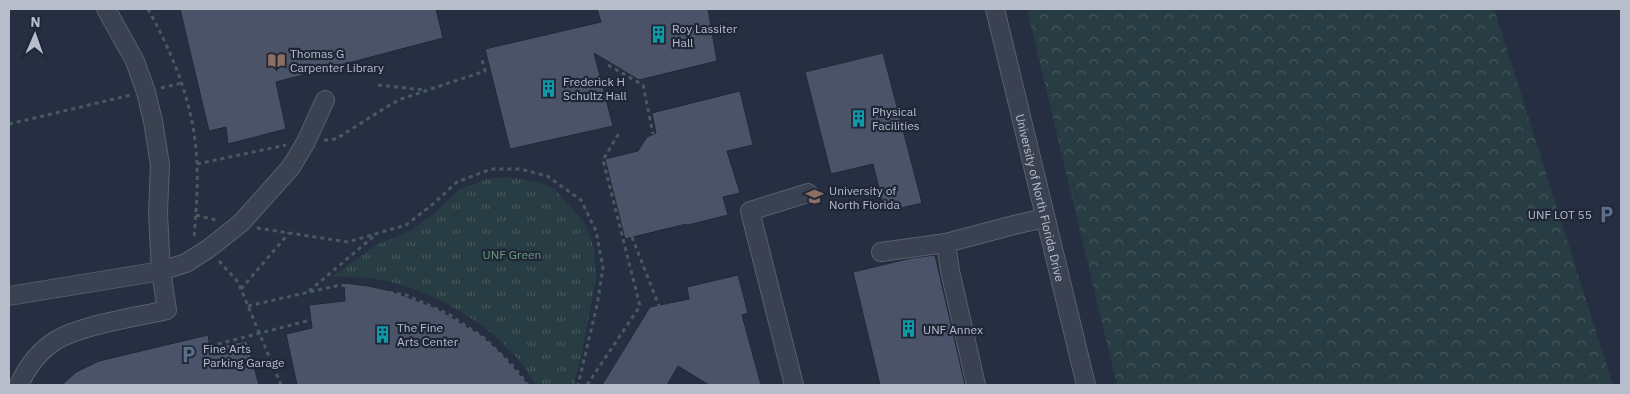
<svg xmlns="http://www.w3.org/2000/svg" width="1630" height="394" viewBox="0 0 1630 394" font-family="'IBM Plex Sans',sans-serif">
	<defs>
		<pattern id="grass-tufts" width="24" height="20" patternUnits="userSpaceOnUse" patternTransform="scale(1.25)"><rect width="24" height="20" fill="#283d43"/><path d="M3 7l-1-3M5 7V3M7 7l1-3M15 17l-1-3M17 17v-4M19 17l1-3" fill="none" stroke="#45575d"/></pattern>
		<pattern id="forest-crowns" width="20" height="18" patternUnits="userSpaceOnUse" patternTransform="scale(1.25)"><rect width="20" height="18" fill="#283d43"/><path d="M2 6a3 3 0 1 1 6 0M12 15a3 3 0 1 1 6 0" fill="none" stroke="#45575d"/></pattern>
	</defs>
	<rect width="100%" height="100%" fill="#262f42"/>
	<path fill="url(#grass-tufts)" d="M508,177L533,181L553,188L585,223L594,249L596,279L581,358L575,379V385H536C531,378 526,370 521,363C487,320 425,286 371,278C359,277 346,277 333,276L378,244L408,232L431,216L460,189L488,179Z"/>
	<polygon fill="url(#forest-crowns)" points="1027,9 1494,9 1613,385 1117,385"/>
	<g fill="#4a5368" stroke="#212839">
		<polygon points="180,9 436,9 443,38 276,82 286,129 228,144 226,127 209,131"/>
		<polygon points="597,9 708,9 717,61 639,80 594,53 613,126 510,149 485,49 601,22"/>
		<polygon points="883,53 922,203 885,212 873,164 831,174 805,72"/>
		<polygon points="740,91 753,145 727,151 740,193 723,197 728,215 688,225 686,224 625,239 605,159 638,151 647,137 656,133 652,113"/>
		<polygon points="935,255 965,385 880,385 853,272 912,258"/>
		<polygon points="738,275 748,313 742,315 761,385 709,385 678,366 667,385 602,385 650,307 689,299 687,287"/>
		<polygon points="344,283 368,286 391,291 436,308 481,335 501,353 529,385 297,385 286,334 312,328 309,305 345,301"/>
		<polygon points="208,335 210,348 247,341 259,385 62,385 76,372 99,361"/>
	</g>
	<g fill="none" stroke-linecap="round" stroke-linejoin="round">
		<defs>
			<g id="minor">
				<path id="s1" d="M995,9L1086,385"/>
				<polyline points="881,252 946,243"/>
				<polyline points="9,296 161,271 186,263 208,249 241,223 291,167 306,142 325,100"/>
				<path d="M19,385C27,367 38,352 55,341C80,325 137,317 167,310L161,271L158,213L160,165L153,121L146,92L135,61L106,9"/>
				<polyline points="794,385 750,211 808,193"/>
				<polyline points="976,385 950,271 946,243 1014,225 1045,218"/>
			</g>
		</defs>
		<use href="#minor" stroke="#585f6e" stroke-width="20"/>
		<g stroke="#465a5f" stroke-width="3" stroke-dasharray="4 4" stroke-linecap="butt">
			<path d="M148,9C175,58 195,108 197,165C198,189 196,214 194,238"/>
			<polyline points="608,65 643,85 653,134"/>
			<polyline points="378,85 424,90"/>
			<polyline points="161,88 182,83"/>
			<polyline points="9,124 131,95"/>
			<polyline points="324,140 336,139 388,106 401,99 485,71 481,56"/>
			<polyline points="197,164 286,145"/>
			<polyline points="196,215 219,221"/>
			<polyline points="257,228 348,242 406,225 433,204 457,182 491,169 520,169 547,176 581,200 596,231 603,268 597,305 578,385"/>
			<polyline points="632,237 659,306"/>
			<polyline points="219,261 238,282 281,385"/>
			<polyline points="241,289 289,233"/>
			<polyline points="309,291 373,237"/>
			<polyline points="248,306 340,285 406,295 450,315 484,338 514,367 528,385"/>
			<polyline points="587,385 640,306 603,160 619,133"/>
		</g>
		<use href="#minor" stroke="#3a4151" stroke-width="18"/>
		<polyline stroke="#465a5f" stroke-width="3" stroke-dasharray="4 4" stroke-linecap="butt" points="210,346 311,320"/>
	</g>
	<defs>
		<symbol id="building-bare" viewBox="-9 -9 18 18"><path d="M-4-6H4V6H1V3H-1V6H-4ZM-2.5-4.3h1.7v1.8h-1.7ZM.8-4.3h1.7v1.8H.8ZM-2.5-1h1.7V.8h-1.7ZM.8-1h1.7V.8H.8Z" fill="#0f9aa8" stroke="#1f2637" stroke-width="2.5" paint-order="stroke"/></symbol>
		<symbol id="library-bare" viewBox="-9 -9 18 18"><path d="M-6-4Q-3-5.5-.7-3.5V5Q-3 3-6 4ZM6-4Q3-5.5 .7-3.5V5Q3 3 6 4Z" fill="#8d6e63" stroke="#1f2637" stroke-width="2.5" paint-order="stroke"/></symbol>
		<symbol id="university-bare" viewBox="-9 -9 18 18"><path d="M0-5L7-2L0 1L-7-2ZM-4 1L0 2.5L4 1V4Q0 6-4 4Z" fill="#8d6e63" stroke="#1f2637" stroke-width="2.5" paint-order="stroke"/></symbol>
		<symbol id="parking-bare" viewBox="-9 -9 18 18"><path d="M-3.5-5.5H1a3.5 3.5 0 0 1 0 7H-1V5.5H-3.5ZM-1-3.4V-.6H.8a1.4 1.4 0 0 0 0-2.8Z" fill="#5c6f8a" stroke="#1f2637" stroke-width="2.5" paint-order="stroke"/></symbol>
	</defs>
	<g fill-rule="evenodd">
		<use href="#building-bare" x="646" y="22" width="25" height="25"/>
		<use href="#library-bare" x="264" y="48" width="25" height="25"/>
		<use href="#building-bare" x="536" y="76" width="25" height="25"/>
		<use href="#building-bare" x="846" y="106" width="25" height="25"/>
		<use href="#university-bare" x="802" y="184" width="25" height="25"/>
		<use href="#parking-bare" x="1594" y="202" width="25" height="25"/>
		<use href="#building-bare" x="896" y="316" width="25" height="25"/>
		<use href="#building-bare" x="370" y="322" width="25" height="25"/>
		<use href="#parking-bare" x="176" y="342" width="25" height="25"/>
	</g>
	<g text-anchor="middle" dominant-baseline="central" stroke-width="4.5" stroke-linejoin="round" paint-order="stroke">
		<g font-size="12" fill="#b7bdcb" stroke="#1f2637" text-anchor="start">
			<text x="672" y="28">Roy Lassiter<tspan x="672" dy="14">Hall</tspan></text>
			<text x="290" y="53">Thomas G<tspan x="290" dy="14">Carpenter Library</tspan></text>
			<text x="563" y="81">Frederick H<tspan x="563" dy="14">Schultz Hall</tspan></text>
			<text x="872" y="111">Physical<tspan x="872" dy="14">Facilities</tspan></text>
			<text x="829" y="190">University of<tspan x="829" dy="14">North Florida</tspan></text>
			<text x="1592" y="214" text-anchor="end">UNF LOT 55</text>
			<text x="397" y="327">The Fine<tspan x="397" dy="14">Arts Center</tspan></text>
			<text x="923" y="329">UNF Annex</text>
			<text x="203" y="348">Fine Arts<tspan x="203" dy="14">Parking Garage</tspan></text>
		</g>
		<g font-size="12" fill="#b7bdcb" stroke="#1f2637">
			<text stroke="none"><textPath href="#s1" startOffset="194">University of North Florida Drive</textPath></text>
		</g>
		<g font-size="12" fill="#6e9c7d" stroke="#1f2637">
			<text x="512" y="254">UNF Green</text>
		</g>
	</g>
	<rect width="1630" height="394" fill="none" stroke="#b7bdcb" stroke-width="20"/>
	<g transform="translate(35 35) rotate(2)" stroke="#1f2637" stroke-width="4" paint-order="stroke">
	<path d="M0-4L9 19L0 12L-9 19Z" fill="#b7bdcb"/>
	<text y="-8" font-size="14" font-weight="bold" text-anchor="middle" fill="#b7bdcb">N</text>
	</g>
</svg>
